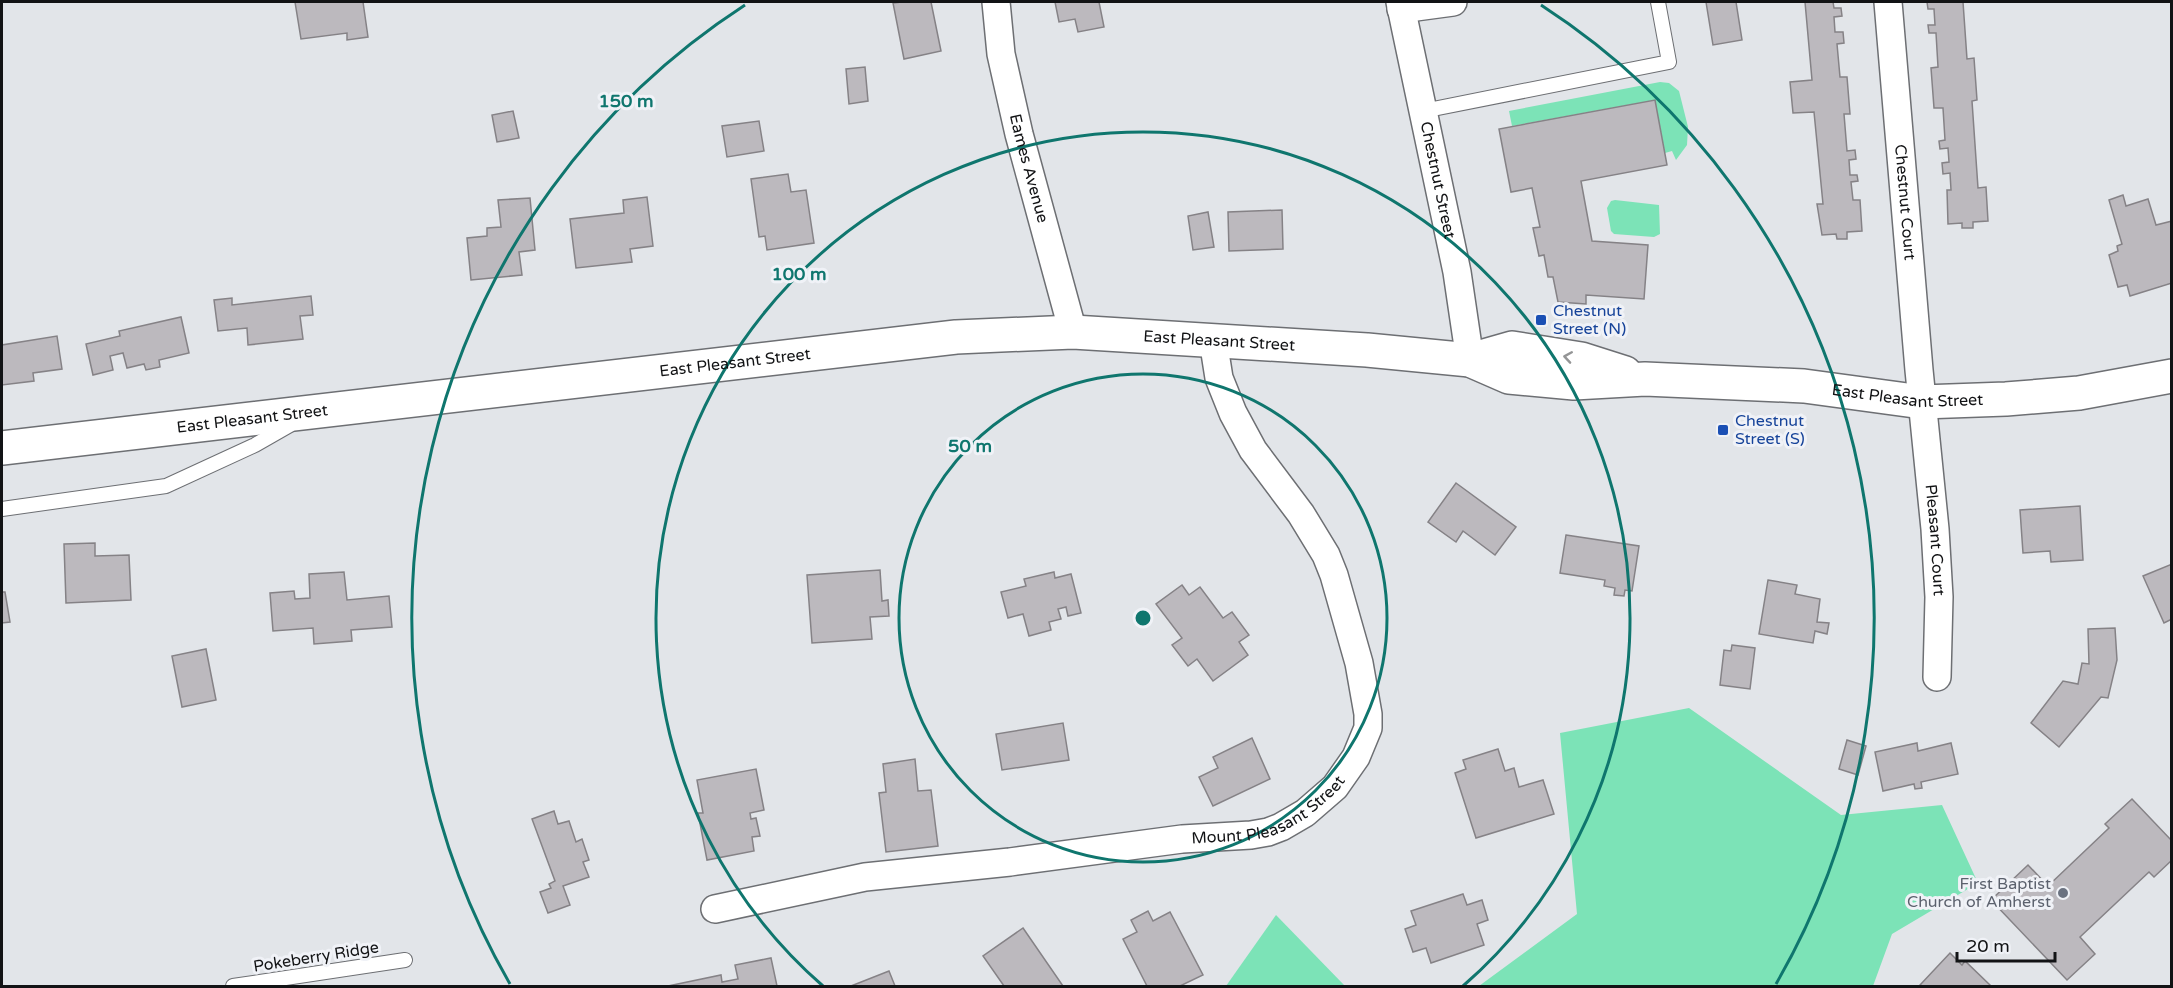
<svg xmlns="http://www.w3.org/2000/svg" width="2173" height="988" viewBox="0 0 2173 988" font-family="'Varela Round',sans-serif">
	<rect width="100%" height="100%" fill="#e2e5e9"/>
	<g fill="#7ce3b7">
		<polygon points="1660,82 1669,83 1679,91 1688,127 1687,145 1676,160 1672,151 1665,153 1655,100 1512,126 1509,111"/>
		<polygon points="1615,200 1659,205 1660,234 1654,237 1614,234 1611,231 1607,208 1611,201"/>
		<polygon points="1689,708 1841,815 1942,805 1978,883 1892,934 1873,986 1479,986 1577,914 1560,733"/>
		<polygon points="1276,915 1345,986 1226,986"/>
	</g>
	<g fill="#bcb9be" stroke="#858286" stroke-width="1.5">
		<polygon points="295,2 363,2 368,37 347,40 347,33 301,39"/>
		<polygon points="902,2 931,2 941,51 904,59 893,3"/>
		<polygon points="1055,2 1099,2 1104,27 1078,32 1075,19 1059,22"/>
		<polygon points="1706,2 1736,2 1742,40 1713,45"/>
		<polygon points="1805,2 1833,2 1834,8 1841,8 1842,16 1834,17 1835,32 1843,32 1844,43 1837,44 1840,77 1847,77 1850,114 1844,114 1847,151 1855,150 1856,159 1849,160 1850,175 1857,175 1858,181 1851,182 1853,200 1860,200 1862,231 1847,232 1847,239 1837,239 1836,234 1822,235 1817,204 1823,204 1814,112 1793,113 1790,82 1812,80"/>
		<polygon points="1927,2 1963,2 1967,59 1974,58 1977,100 1972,101 1978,188 1986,187 1988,221 1973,222 1973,228 1962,228 1962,223 1948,224 1947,190 1951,190 1950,173 1943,174 1942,163 1949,162 1948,148 1940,149 1939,141 1945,140 1943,108 1934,108 1931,68 1938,67 1936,33 1929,33 1928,25 1935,25 1934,9 1928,9"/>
		<polygon points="865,67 868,101 849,104 846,69"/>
		<polygon points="1655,100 1667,165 1581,181 1592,241 1648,245 1644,299 1586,295 1586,304 1558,302 1553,277 1548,277 1544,255 1539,256 1533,228 1540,227 1532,188 1511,192 1499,129"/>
		<polygon points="513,111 519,138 497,142 492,115"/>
		<polygon points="759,121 764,151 727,157 722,126"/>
		<polygon points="788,174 791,192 806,190 814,243 767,250 765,236 759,237 751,179"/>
		<polygon points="2123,195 2126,206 2148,199 2156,225 2172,221 2172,283 2130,296 2127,285 2118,287 2109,255 2118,251 2117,246 2122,244 2109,200"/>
		<polygon points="647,197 653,246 630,249 632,262 576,268 570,219 624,213 623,200"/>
		<polygon points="530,198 535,250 519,252 522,275 471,280 467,238 487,236 487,228 501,227 498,200"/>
		<polygon points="1282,210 1283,249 1229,251 1228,212"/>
		<polygon points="1208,212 1214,247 1193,250 1188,216"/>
		<polygon points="311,296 313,315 300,316 303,339 248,345 247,328 218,331 214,300 232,298 232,305"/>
		<polygon points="181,317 189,353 159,360 160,367 146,370 144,364 127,368 123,353 110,356 113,370 93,375 86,344 120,336 119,331"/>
		<polygon points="57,336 62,369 33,373 34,381 2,385 2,345"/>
		<polygon points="1456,483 1516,527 1495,555 1463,531 1456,542 1428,522"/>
		<polygon points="2080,506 2083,560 2051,562 2050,551 2023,553 2020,510"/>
		<polygon points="1566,535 1639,546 1632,591 1625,590 1624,596 1614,595 1615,588 1604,586 1605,580 1560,573"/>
		<polygon points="95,543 95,556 129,555 131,600 66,603 64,544"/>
		<polygon points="2172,564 2172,619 2164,623 2143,576"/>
		<polygon points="880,570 882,601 888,600 889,616 870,617 872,639 812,643 807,575"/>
		<polygon points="344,572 347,600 389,596 392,627 351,630 352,641 314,644 313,628 273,631 270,593 294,591 295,599 310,598 309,574"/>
		<polygon points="1054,572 1055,578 1071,574 1081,613 1068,616 1066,607 1058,609 1061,619 1049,622 1051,630 1029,636 1023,614 1008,618 1001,592 1026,586 1024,579"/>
		<polygon points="1768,580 1797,585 1795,594 1820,599 1817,622 1829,623 1827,634 1815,631 1813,643 1759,634"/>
		<polygon points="1182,585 1189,595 1200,587 1223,618 1232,612 1249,635 1239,642 1248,655 1213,681 1197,659 1188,666 1172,645 1182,638 1156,604"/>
		<polygon points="2,592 5,592 10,622 2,623"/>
		<polygon points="2115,628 2117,660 2108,698 2101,697 2059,747 2031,723 2063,681 2078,684 2082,663 2089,664 2088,629"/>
		<polygon points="1732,645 1755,648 1750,689 1720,685 1724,650 1731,651"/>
		<polygon points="206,649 216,700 182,707 172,656"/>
		<polygon points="1063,723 1069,760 1002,770 996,734"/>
		<polygon points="1252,738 1270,779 1213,806 1199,777 1218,768 1213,757"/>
		<polygon points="1847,740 1866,746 1858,775 1839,769"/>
		<polygon points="1917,743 1918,751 1951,743 1958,774 1921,782 1922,788 1915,789 1914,784 1883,791 1875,752"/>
		<polygon points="1498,749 1505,771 1514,768 1519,787 1543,780 1554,814 1476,838 1455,773 1466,769 1463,760"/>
		<polygon points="915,759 918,791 931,790 938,846 886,852 879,793 886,792 883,764"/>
		<polygon points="756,769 764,810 750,813 751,819 756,818 760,836 752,837 754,851 707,860 698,813 703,813 697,780"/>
		<polygon points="2132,799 2172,841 2172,860 2154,877 2149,872 2080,937 2095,954 2067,980 1991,900 2028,865 2048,886 2109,828 2105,824"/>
		<polygon points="554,811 558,824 569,821 576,842 582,839 589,860 583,862 589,877 563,886 570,905 548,913 540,892 551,888 549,884 555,881 532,819"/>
		<polygon points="1463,894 1467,905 1482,900 1488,920 1477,924 1484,945 1431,963 1426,948 1413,952 1405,929 1416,925 1411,911"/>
		<polygon points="1148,911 1153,921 1170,912 1203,975 1180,986 1147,986 1123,939 1137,932 1131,920"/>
		<polygon points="1023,928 1063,986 1004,986 983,956"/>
		<polygon points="1950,953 1962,965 1965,961 1991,986 1922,986 1920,985"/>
		<polygon points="771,958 777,986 668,986 721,975 722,982 738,979 735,965"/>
		<polygon points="889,971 895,986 851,986"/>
	</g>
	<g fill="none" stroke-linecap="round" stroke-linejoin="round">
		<defs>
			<g id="service">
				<polyline points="1423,111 1669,62 1658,2"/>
				<polyline points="2,509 166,486 255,445 290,425"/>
				<polyline points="233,986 405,960"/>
			</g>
			<g id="minor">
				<path id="s1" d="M996,2L1001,54L1019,134L1073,332"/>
				<path id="s2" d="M1400,2L1457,272L1470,360"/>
				<path id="s3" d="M1888,2L1919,370L1935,529L1939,597L1937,677"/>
				<polyline points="1401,9 1453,2"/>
				<path id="s4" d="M715,909L865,877L1010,862L1182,839L1251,835L1268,832L1281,827L1305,813L1335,787L1356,757L1368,728V714L1359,663L1334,575L1326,555L1301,514L1253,450L1233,413L1219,378L1213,340"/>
			</g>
			<g id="secondary">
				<polyline points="1470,360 1512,348 1581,359 1625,373"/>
				<path id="s5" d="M2,448L956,337L1073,332L1367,350L1470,360L1509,377L1574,383L1645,379L1804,386L1922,402L2006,399L2079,393L2172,376"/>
			</g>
		</defs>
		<use href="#service" stroke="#6d6f73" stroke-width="16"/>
		<use href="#minor" stroke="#6d6f73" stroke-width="30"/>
		<use href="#secondary" stroke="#6d6f73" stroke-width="36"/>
		<use href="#service" stroke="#fff" stroke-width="14"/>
		<use href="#minor" stroke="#fff" stroke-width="27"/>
		<use href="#secondary" stroke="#fff" stroke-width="33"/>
	</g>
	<defs><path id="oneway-chevron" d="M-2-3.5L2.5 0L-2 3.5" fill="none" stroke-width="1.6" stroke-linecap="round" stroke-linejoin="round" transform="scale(1.5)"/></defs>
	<use stroke="#949596" href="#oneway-chevron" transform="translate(1568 357) rotate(-171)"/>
	<g fill="none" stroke="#0f766e" stroke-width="3">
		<circle cx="1143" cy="618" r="244"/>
		<path d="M823 986A487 487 0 1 1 1463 986"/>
		<path d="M510 984A731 731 0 0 1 745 5M1541 5A731 731 0 0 1 1776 984"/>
	</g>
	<g fill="#1a4fb4" stroke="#f0f2f7" stroke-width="2">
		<rect x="1535" y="314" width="12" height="12" rx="3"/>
		<rect x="1717" y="424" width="12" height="12" rx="3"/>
	</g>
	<circle fill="#6b7280" stroke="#f0f2f7" stroke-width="2" cx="2063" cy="893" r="6"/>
	<g text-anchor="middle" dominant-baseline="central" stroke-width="6" stroke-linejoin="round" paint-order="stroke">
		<g font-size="16" fill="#121315" stroke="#f0f2f7">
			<text stroke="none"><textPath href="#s1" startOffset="170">Eames Avenue</textPath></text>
			<text stroke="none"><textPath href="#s2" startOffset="182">Chestnut Street</textPath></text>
			<text stroke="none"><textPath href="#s3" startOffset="201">Chestnut Court</textPath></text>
			<text stroke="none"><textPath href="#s5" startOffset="1224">East Pleasant Street</textPath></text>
			<text stroke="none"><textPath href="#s5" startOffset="738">East Pleasant Street</textPath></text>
			<text stroke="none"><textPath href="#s5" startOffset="1918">East Pleasant Street</textPath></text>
			<text stroke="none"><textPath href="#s5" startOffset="252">East Pleasant Street</textPath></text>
			<text stroke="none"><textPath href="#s3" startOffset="540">Pleasant Court</textPath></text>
			<text stroke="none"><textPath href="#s4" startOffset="567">Mount Pleasant Street</textPath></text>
			<text transform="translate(316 957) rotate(-9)">Pokeberry Ridge</text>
		</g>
		<g font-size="16" fill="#164399" stroke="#f0f2f7" text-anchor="start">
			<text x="1553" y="311">Chestnut<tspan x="1553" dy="18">Street (N)</tspan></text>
			<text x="1735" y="421">Chestnut<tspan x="1735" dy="18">Street (S)</tspan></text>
		</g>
		<g font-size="16" fill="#5b616d" stroke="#f0f2f7" text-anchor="end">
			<text x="2051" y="884">First Baptist<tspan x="2051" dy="18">Church of Amherst</tspan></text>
		</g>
	</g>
	<circle cx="1143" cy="618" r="9" fill="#0f766e" stroke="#f0f2f7" stroke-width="3"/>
	<g font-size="18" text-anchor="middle" font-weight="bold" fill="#0f766e" stroke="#f0f2f7" stroke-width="6" stroke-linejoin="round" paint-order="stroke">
		<text x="626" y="107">150 m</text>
		<text x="799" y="280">100 m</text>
		<text x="970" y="452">50 m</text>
	</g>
	<rect width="2173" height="988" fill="none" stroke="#121315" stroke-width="6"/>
	<path d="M1957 952v9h98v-9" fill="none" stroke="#121315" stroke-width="3"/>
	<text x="1966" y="952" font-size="18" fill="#121315" stroke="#f0f2f7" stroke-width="4.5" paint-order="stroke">20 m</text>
</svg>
